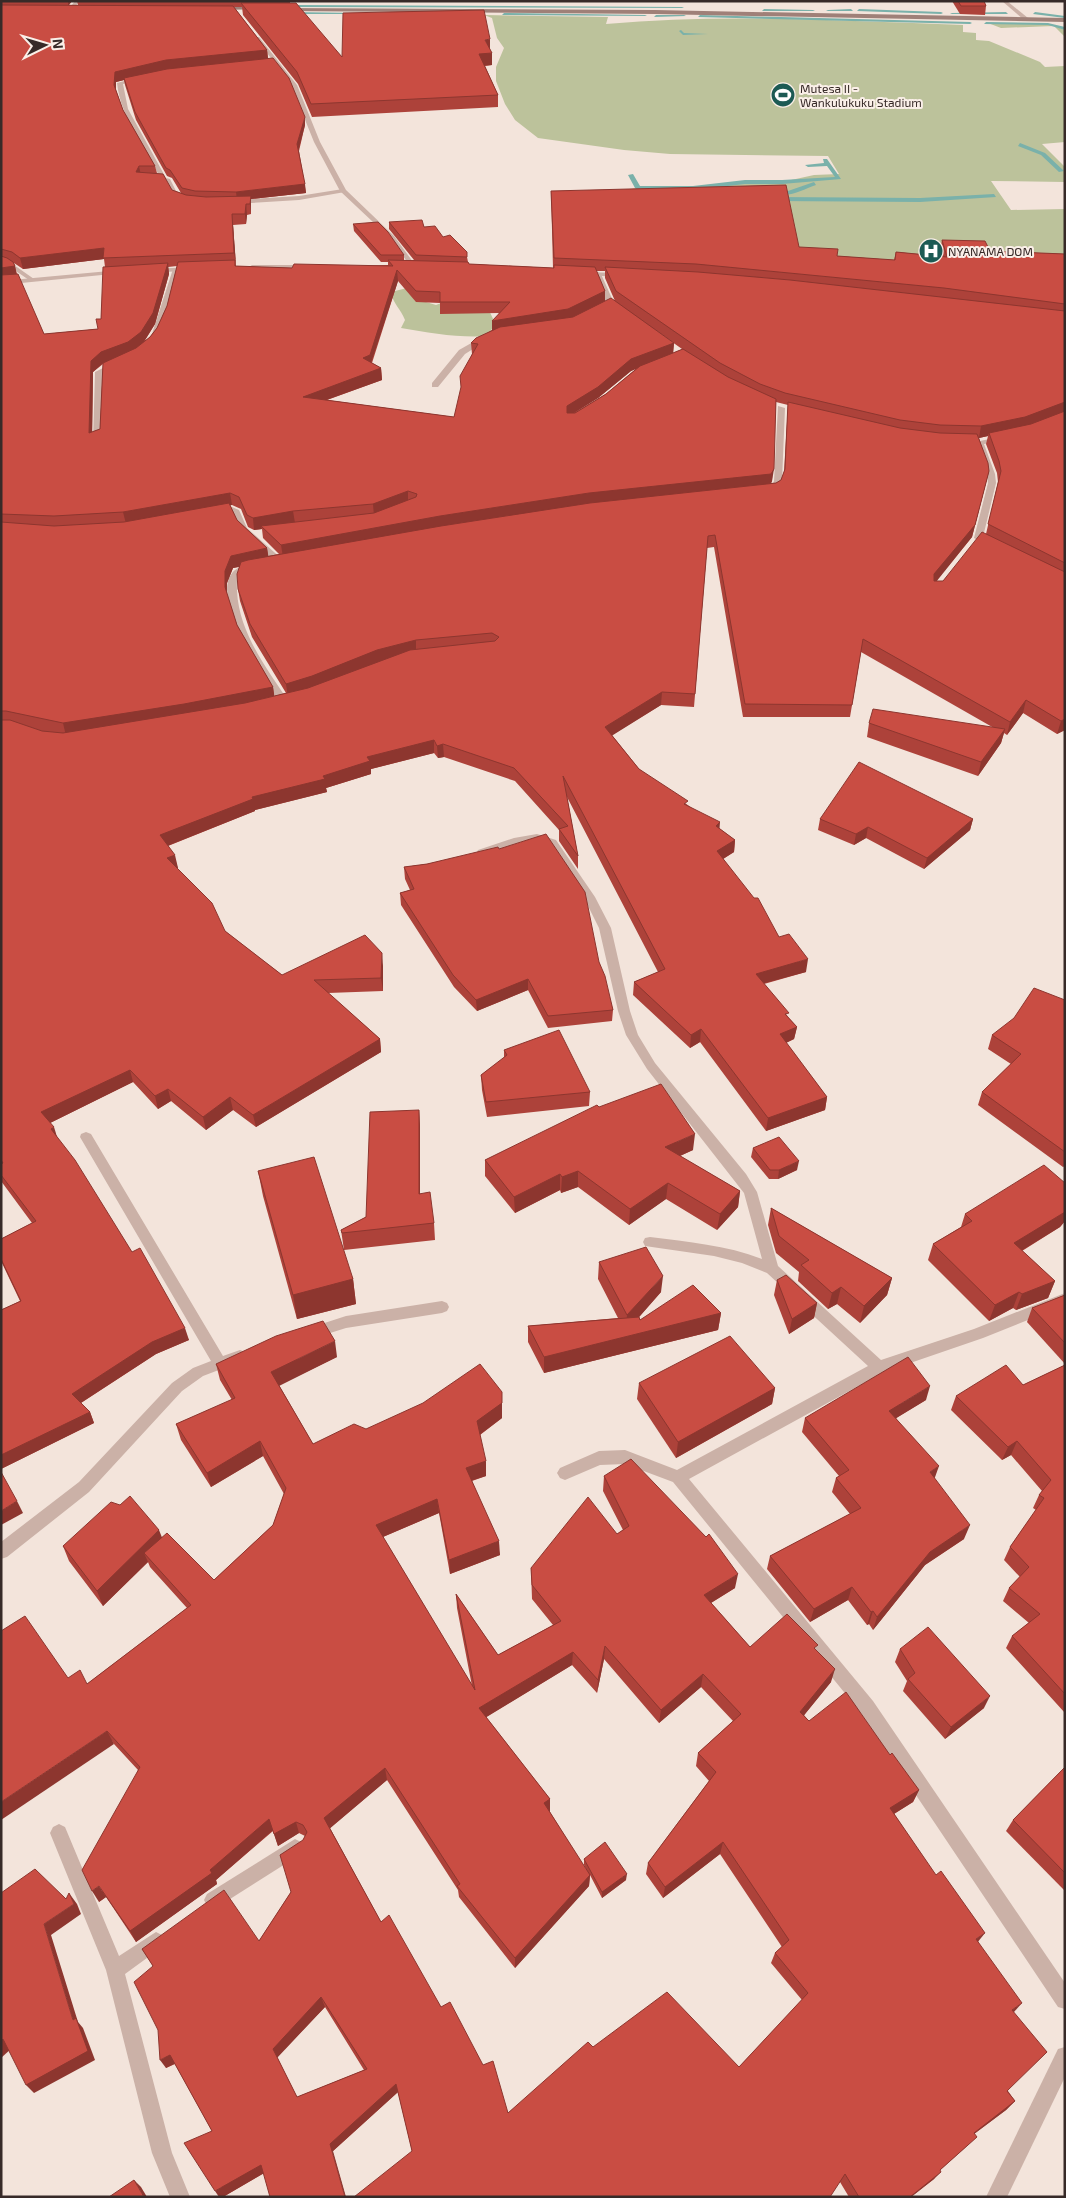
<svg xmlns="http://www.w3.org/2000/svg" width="1066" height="2198" viewBox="0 0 1066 2198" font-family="'Exo 2',sans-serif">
	<rect width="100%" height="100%" fill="#f3e4db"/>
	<g fill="#bcc29b">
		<path d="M484,15L608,17L606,24C726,13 843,21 963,25V32L976,33V40L989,41L1040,62L1045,67L1065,66V142L1042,144L1065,167V182L991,181L1011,210L1065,209V264L903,292L603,193L638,188H693L745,182H782L814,175L839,174L828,156L670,154L624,150L538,138L515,120L505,104L496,81V67L504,48L497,38L492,18Z"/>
		<polygon points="988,23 1049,24 1065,30 1065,37 1054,26 1001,28"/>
		<path d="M407,288L426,302L436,305L452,299L487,306L495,323L488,336C459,338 429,333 401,328L405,320C401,309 393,304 391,292Z"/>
	</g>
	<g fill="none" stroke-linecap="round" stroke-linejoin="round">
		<g fill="#7ab1aa" fill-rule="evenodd">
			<polygon points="293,5 682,7 684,8 291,7"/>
			<polygon points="764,9 813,10 815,11 762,11"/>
			<polygon points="851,9 853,11 826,11 828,10"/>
			<polygon points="859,9 941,12 943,13 941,14 857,11"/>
			<polygon points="292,12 358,13 360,14 290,14"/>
			<polygon points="1006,12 1008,14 950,14 952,13"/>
			<polygon points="1035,12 1065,16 1065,18 1033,14"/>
			<polygon points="504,13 645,15 647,16 502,15"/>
			<polygon points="656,15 684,15 686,16 654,17"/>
			<polygon points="700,15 970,22 972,23 970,24 698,17"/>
			<polygon points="986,22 1048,23 1065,27 1065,30 1048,25 984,24"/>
			<polygon points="681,30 684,33 708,34 683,35 679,31"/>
			<polygon points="1020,143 1045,153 1064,171 1059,172 1041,155 1018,146"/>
			<polygon points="823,159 827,159 841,179 782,184 745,184 693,190 638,190 635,188 628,175 633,174 640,186 693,186 745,180 782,180 835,177 827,166 808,167 805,165 824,163"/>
			<path d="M814,182L816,185C804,189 788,199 776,193L788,191Z"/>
			<polygon points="994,194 996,197 920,202 774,201 771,199 774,197 920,198"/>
		</g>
		<g fill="#cbb1a7" fill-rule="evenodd">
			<polygon points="75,1 80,1 72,10 68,10"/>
			<polygon points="1002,1 1007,1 1028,18 1028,20 1024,20"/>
			<path d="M139,77L141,80L123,84L128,109L166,178L170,179L177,193L186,199V201C173,201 172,191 166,182L154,181V179L160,178C146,145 121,120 117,83Z"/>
			<polygon points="343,189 345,192 299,200 234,204 231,202 234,200 299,196"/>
			<polygon points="1,261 14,265 34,279 29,280 10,267 1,265"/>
			<polygon points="173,269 178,270 156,341 149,343"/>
			<path d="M598,272L601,274L614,303L622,308V312C605,312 600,286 595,274Z"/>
			<polygon points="482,337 489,339 465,354 438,387 432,387 432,383 459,350"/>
			<polygon points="117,361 120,361 120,365 103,373 100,441 93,443 95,372"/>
			<polygon points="778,406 785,408 782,481 778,491 768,495 764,492 771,488 774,481"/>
			<polygon points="1004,436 1008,438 1007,440 984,444 995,474 996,483 983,537 995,543 996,545 992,548 974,538 988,483 987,474 975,442"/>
			<polygon points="232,507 239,510 247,528 283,560 283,564 277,564 240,531 232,513 217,515 213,512"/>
			<path d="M253,564L257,567L256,569C250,570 242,571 239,576C236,580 237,587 237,591C239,633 267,669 289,702L284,705L279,702C265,680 206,594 235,570C240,566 247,565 253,564Z"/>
			<path d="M537,834L556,840L595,897L611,928L630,1011L638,1035L655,1063L746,1174L757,1192L778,1266L881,1360L974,1329L1065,1293V1305L983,1338L884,1372L689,1479L873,1701L1065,1983V2009L1058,2007L861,1713L673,1482L625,1464L600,1465L565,1480L560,1478L557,1473L560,1468L599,1451L625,1450L677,1470L868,1366L767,1273L742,1263L714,1256L645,1246L643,1242L645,1238L650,1237C688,1242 726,1245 762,1259L744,1193L647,1069L626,1035L618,1011L599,928L584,898L548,844C528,834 502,850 482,855L477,852L478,850L514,838Z"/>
			<polygon points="86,1132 91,1134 223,1356 240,1350 245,1352 247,1356 245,1360 203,1376 182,1391 89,1492 7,1557 1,1559 1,1542 79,1482 172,1383 193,1368 211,1361 80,1137 81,1134"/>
			<polygon points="442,1301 447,1303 449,1307 447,1311 442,1313 346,1328 311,1339 306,1337 304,1333 306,1329 346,1316"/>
			<polygon points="59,1824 65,1827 119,1956 156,1932 162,1935 165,1941 162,1947 125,1974 172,2153 190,2197 170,2197 152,2153 106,1970 50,1833 53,1827"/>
			<polygon points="295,1839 301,1842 304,1848 301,1854 219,1906 213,1909 207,1906 204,1900 207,1894"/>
			<polygon points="1065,2047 1065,2077 1007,2197 986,2197 1058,2049"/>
		</g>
		<g fill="#cbb1a7" fill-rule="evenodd">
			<polygon points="255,37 259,37 297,85 320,142 346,190 394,236 416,266 415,267 411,267 390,238 340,191 314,142 291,85"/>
			<polygon points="252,265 310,265 313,267 310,269 250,268 249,267"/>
			<polygon points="192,267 194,268 194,270 152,273 149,271 152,269"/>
			<polygon points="120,270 123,272 122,273 1,285 1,281"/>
			<polygon points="580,272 622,273 625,275 622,277 582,275 580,274"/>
		</g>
		<g fill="#9f8078" fill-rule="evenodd">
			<polygon points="219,7 259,7 262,9 217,10"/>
			<polygon points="286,8 655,10 1065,18 1065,22 655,14 284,11"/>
		</g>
	</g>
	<g fill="#ad423a" fill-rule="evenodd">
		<path d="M1,1H72L69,5H78L77,1H290V3L342,57L490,50L492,65L485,66L498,95V107L312,117L298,84L243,15L242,7H234L267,50L268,58L305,125L299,151L306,193L251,199V214L247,215L246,224L233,225L236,266L292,268L388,265V262H381L354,231L353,224L404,255V260H414L389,229V222L424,227L443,237L467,257L468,262L469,264L553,268L551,191L837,256L894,260L896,252L942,256L940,251L942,240L990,251L1065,254V730L1057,734L1023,713L1007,735L1004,733L1001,743L978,776L867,737L869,723L994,728L861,652L850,717H743L714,547L707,548L694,707L661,705L612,735L639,769L735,840L734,852L723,859L779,937L806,972L764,984L789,1018L797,1027L794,1039L786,1043L827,1097L825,1110L766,1131L700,1042L690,1048L633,995L634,982L658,972L567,797L578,856V869L559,841V830L515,781L444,757L438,758L434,753L371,769V774L326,788L327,792L255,810V811L168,846L178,868H177L225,931L282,975L383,966V991L328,993L380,1039L381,1052L256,1127L233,1110L206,1130L171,1101L158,1109L133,1082L50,1123L57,1137L189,1340L156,1354L81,1403L90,1412L94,1423L1,1469V1310L20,1301L1,1261V1239L32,1223L1,1181ZM124,80L125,85L136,120L167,176L172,178L181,193L172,190L157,173L155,166L123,110L116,90V82ZM104,259L105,267L101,319L98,329L44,334L17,274L14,263L23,269ZM177,266L167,306L157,328L150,337L144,342L155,324L169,274L168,267ZM596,271H605V278L615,301H605V291ZM398,281L416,302L440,303V314L499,313L492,330L471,343L472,354L454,417L327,400L382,380L381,368L372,363ZM647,324L682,349L673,353L674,343ZM103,364L100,429L92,432L93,372ZM637,368L606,394L574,413L598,398L631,371ZM776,402L788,405L784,472L781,480L776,483H771L772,481ZM988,436L986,444L997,473L998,482L986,534L943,581H936L972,537L989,471L979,438ZM230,505H232L241,509L248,527L254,530L262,529L263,538L279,554L268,556L267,548L237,520ZM239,567L238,589L240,601L252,637L286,693L274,696L273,687L237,625L227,594V583L233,568Z"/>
		<polygon points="952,1 984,1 986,6 985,15 960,14"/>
		<polygon points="820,819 973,819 970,830 924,869 866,838 854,845 818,830"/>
		<polygon points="499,849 599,962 613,1010 612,1021 548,1028 528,990 477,1011 454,987 401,905 400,893 410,890 405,879 404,867 427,864"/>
		<polygon points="1065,1000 1065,1166 1063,1167 978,1105 982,1092 1011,1064 988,1049 992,1035"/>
		<polygon points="504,1050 590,1092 589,1106 487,1117 482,1090 481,1075 504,1058"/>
		<polygon points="599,1107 693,1150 680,1156 740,1191 738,1207 717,1230 666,1199 629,1225 578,1187 561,1193 560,1190 515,1213 485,1176 485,1160"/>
		<polygon points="419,1110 420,1127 420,1193 434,1223 435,1240 344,1250 341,1230 366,1217"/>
		<polygon points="753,1148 797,1170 778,1179 769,1179 751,1157"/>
		<polygon points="258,1171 353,1279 356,1304 297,1319 263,1196"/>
		<polygon points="1065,1183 1065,1221 1060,1227 1022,1251 1055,1281 1048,1298 1016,1310 1013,1308 989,1321 928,1260 933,1244 961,1227 965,1214"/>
		<polygon points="771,1208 892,1278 887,1295 860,1323 837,1304 828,1309 798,1281 799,1272 776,1253 768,1225"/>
		<polygon points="599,1262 661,1292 639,1317 640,1320 721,1313 718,1330 544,1373 528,1342 528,1326 618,1318 598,1279"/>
		<polygon points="777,1280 817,1303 814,1318 789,1334 774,1295"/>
		<polygon points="1065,1295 1065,1364 1027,1322 1032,1308"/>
		<path d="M337,1357L279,1385L313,1444L366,1429L502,1418L480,1435L486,1476L472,1481L500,1555L450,1574L439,1513L383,1537L472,1686L457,1608L456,1594L498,1655L553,1625L532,1599L531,1568L617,1534L623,1530L603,1491L604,1476L735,1588L711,1603L750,1647L816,1650L831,1682L804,1715L809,1721L890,1755L919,1790L913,1802L894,1814L978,1942L1014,2012L1008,2091L1015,2101L1006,2110L974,2134L969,2144L940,2170L934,2179L911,2197H849L840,2182L412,2151L398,2092L333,2151L264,2173L223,2197L212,2131L175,2064L166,2068L153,1966L142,1949L259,1941L291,1892L303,1840L305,1836L299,1833L278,1846L273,1831L216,1880L217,1884L136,1942L106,1897L99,1902L138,1770L114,1744L68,1678L87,1684L187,1608L150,1567L148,1562L103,1606L69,1561L63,1546L162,1537L214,1580L273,1525L284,1494L263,1456L211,1487L181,1440L176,1424L232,1400L220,1380L216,1364ZM604,1659L659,1723L701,1687L733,1721L698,1753L696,1766L709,1781L648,1863L646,1874L663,1898L720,1854L782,1947L775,1953L771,1963L802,2000L739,2067L593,2047L508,2113L441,2007L381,1922L330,1828L387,1780L458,1890L459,1897L515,1968L589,1886L590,1875L602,1898L626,1880L584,1859V1865L589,1875L550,1812V1799L486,1717L572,1665L597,1693ZM325,2007L364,2070L297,2097L277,2057Z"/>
		<polygon points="1065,1365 1065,1713 1006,1648 1012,1636 1029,1623 1003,1601 1009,1588 1020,1577 1004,1560 1010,1547 1036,1510 1033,1508 1039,1495 1042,1491 1011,1455 1002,1460 951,1410 956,1396 1023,1385"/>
		<polygon points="639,1383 775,1388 772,1404 676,1458 637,1399"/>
		<polygon points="926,1400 896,1418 934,1478 964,1539 925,1565 873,1630 869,1624 867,1625 848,1600 810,1622 767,1569 770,1556 850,1514 832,1492 836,1478 839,1476 802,1432 805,1418"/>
		<polygon points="900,1649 984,1708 945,1739 903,1691 907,1681 895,1662"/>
		<polygon points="1065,1767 1065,1891 1006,1831 1013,1820"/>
	</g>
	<g fill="#8d362f">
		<polygon points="68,1 72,1 68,6"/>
		<polygon points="490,39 490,51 485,40"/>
		<polygon points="267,50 268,59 168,69 116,82 116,94 114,85 115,72 166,60"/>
		<polygon points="492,53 492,65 480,66 479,54"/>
		<polygon points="305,117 305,125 298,152 297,144"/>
		<polygon points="139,166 141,176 136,172"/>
		<polygon points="305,184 306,193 251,199 251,214 250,204 237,200 236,192"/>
		<polygon points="246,204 247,215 246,224 245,214"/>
		<polygon points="232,214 233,225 236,264 234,253"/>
		<polygon points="104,248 104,259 23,269 20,258"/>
		<polygon points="168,263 169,274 155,324 143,343 130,353 103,363 93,372 92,444 89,433 91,361 101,352"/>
		<polygon points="15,266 17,277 1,280 1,268"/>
		<polygon points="397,270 398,281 370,366 363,358"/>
		<polygon points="605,291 605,302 567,320 492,332 492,321"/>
		<polygon points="674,343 673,354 631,371 598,398 567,417 567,406 631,359"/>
		<polygon points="381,368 382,380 304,408 303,397"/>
		<polygon points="1065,402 1065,413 1022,428 989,433 988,436 979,438 981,426"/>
		<polygon points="774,469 772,481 770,486 283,557 281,545 440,516 589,493"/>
		<polygon points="989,471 972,537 932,587 934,574"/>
		<polygon points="408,491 408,503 374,516 373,504"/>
		<polygon points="230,493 232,505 126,524 123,512"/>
		<polygon points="293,511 295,523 261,526 262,529 254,530 253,518"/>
		<polygon points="267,548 269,560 233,568 227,583 227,600 225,587 225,571 231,556"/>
		<polygon points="416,640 416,652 288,697 286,684 377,650"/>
		<polygon points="273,687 275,700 66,736 63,723"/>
		<polygon points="662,692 661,705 605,740 605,727"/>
		<polygon points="1026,700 1023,713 1007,735 1010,722"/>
		<polygon points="1065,719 1065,730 1057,734 1061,721"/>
		<polygon points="1005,729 1001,743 978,776 981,762"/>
		<polygon points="434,740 434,753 371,769 371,774 326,788 327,792 255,810 255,811 162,848 160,835 252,797 323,776 367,757"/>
		<polygon points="443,744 444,757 438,758 437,746"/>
		<polygon points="973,819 970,830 924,869 927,858"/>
		<polygon points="720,822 719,835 716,826"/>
		<polygon points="868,827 866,838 854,845 856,834"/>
		<polygon points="735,840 734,852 715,864 717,851"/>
		<polygon points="175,855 178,868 170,871 167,858"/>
		<polygon points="382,953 383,966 383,991 381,978"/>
		<polygon points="808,959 806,972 754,986 756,974"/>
		<polygon points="528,979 528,990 477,1011 476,1000"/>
		<polygon points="797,1027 794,1039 777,1047 780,1034"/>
		<polygon points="701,1029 700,1042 690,1048 691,1035"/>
		<polygon points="380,1039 381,1052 256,1127 253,1115"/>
		<polygon points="130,1070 133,1082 46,1125 41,1112"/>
		<polygon points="168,1089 171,1101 158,1109 155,1096"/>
		<polygon points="230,1097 233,1110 206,1130 203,1117"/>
		<polygon points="827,1097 825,1110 766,1131 768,1118"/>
		<polygon points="419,1110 420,1127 420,1211 419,1194"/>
		<polygon points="54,1127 58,1140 51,1129"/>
		<polygon points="695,1134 693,1150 664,1163 665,1147"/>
		<polygon points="799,1161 797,1170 778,1179 779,1170"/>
		<polygon points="578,1171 578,1187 561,1193 562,1177"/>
		<polygon points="560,1174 560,1190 515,1213 514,1197"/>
		<polygon points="668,1183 666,1199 629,1225 630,1209"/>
		<polygon points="740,1191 738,1207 717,1230 720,1214"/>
		<polygon points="1065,1212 1065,1221 1060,1227 1008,1259 1014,1243"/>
		<polygon points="663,1276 661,1292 626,1332 627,1315"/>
		<polygon points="892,1278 887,1295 860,1323 864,1306"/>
		<polygon points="353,1279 356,1304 297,1319 293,1295"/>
		<polygon points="1055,1281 1048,1298 1016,1310 1022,1294"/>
		<polygon points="841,1287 837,1304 828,1309 832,1293"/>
		<polygon points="1019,1292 1013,1308 989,1321 995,1305"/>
		<polygon points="817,1303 814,1318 789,1334 792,1319"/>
		<polygon points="721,1313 718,1330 544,1373 544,1357"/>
		<polygon points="185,1328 189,1340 156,1354 76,1406 72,1394 152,1342"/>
		<polygon points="335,1341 337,1357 275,1388 271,1372"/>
		<polygon points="930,1386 926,1400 885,1425 889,1411"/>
		<polygon points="775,1388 772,1404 676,1458 678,1442"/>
		<polygon points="502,1392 502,1418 478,1436 477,1421"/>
		<polygon points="90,1412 94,1423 1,1469 1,1455"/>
		<polygon points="260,1441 263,1456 211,1487 207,1473"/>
		<polygon points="1017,1441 1011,1455 1002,1460 1008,1447"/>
		<polygon points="486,1461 486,1476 467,1482 466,1468"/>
		<polygon points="939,1466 934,1480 930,1472"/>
		<polygon points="437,1499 439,1513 378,1539 376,1525"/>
		<polygon points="17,1501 23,1513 1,1525 1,1511"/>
		<polygon points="970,1525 964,1539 925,1565 873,1630 877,1617 930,1552"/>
		<polygon points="159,1530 165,1545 144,1553 148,1562 103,1606 97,1591"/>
		<polygon points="499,1541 500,1555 450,1574 449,1560"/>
		<polygon points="738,1574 735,1588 701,1609 704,1595"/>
		<polygon points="852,1587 848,1600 810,1622 814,1609"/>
		<polygon points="873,1611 869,1624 867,1625 871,1612"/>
		<polygon points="605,1646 604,1659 597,1693 598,1680"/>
		<polygon points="573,1652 572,1665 480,1721 479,1708"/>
		<polygon points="835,1669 831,1682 797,1724 800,1712"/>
		<polygon points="703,1674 701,1687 659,1723 661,1710"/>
		<polygon points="990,1696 984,1708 945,1739 951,1727"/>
		<polygon points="107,1731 114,1744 1,1820 1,1802"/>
		<polygon points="385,1768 387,1780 328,1830 324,1818"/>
		<polygon points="919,1790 913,1802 884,1820 890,1808"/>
		<polygon points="550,1799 550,1811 544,1815 544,1803"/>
		<polygon points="269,1819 273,1830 216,1880 217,1884 136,1942 130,1931 210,1870"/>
		<polygon points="296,1822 299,1833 278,1846 274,1834"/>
		<polygon points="723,1842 720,1854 663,1898 665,1887"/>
		<polygon points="627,1874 626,1880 602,1898 602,1892"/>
		<polygon points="590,1875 589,1886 515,1968 515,1958"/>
		<polygon points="99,1886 106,1897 99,1902 92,1891"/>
		<polygon points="69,1893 77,1904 81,1914 51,1935 78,2022 83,2028 95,2060 34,2093 26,2085 73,2020 44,1924 74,1904"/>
		<polygon points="985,1933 977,1943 976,1939"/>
		<polygon points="321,1997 325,2007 277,2058 273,2049"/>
		<polygon points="1022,2003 1014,2012 1012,2010"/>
		<polygon points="3,2039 12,2048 1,2058 1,2041"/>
		<polygon points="170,2055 176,2063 166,2068 160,2060"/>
		<polygon points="396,2084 398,2092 333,2151 346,2197 345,2197 330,2144"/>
		<polygon points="1015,2101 1006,2110 966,2140 974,2133"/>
		<polygon points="261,2165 266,2172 223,2197 219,2197 215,2191"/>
		<polygon points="941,2172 934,2179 911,2197 910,2197"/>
		<polygon points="134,2180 141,2187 147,2197 144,2197"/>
	</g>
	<g fill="#c94d43" stroke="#8d362f" fill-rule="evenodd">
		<polygon points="958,1 984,1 986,6 961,6"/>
		<polygon points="241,3 296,3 342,57 343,13 484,10 490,39 485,40 492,53 479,54 498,95 311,104 297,72"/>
		<polygon points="1,5 233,6 267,50 166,60 115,72 114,85 123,110 155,166 139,166 136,172 163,174 172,190 186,195 206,197 251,196 250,204 246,204 245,214 232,214 234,253 103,258 104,248 20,258 12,252 1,249"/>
		<polygon points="273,58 289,78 305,117 297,144 305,184 236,192 195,191 182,188 170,170 166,168 135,112 124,78 167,69"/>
		<polygon points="786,185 799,247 838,249 837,256 895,260 896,252 947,257 942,240 985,241 990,251 1065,254 1065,304 944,288 696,264 554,258 551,191"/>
		<polygon points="422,220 424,227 435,226 443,237 450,235 467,252 467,257 416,255 389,222"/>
		<polygon points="378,222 388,232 404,255 381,255 353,224"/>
		<polygon points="1,256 7,258 13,262 15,266 1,268"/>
		<polygon points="235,260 235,266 292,268 294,264 393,266 388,260 468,262 469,264 554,268 554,265 595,267 605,291 568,309 492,321 510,302 440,302 440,292 416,291 397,270 370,355 363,358 381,368 303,397 454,417 461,387 460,376 478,344 471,343 476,338 500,327 573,317 611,298 674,343 631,359 598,387 567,406 567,413 575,413 606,394 640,366 683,349 728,377 776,399 774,469 771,474 589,493 440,516 281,545 261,526 374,513 416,497 417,494 408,491 373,504 293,511 253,518 247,515 239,497 230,493 123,512 54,516 1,514 1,275 18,274 44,334 98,329 96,319 101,319 103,267 168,263 153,313 141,332 128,342 101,352 91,361 89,433 100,429 103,363 136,348 150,337 157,328 167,306 178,262"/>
		<polygon points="605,267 698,272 790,280 1065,311 1065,402 1025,417 981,426 940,425 900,420 785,393 760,384 720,363 616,291"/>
		<polygon points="788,402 900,428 940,433 977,434 988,463 989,471 975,525 934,574 934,581 943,581 982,532 1065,572 1065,719 1061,721 1026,700 1010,722 863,639 852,705 745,704 715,535 708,536 695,694 662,692 605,727 639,769 688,801 684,804 720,822 716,826 735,840 717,851 754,898 758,898 779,937 789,934 808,959 756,974 789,1013 785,1014 797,1027 780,1034 827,1097 768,1118 701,1029 691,1035 634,982 665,969 563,776 578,856 559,829 568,826 514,768 443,744 437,746 434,740 367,757 370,761 323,776 325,779 252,797 253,799 160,835 175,855 167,858 212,903 225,931 282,975 365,935 382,953 381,978 314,980 380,1039 253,1115 230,1097 203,1117 168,1089 155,1096 130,1070 41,1112 54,1127 51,1129 75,1160 132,1252 140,1248 185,1328 152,1342 72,1394 90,1412 1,1455 1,1310 21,1301 1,1259 1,1239 36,1221 1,1175 1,1164 3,1163 1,1160 1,720 10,720 42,731 63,733 245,703 308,688 410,650 495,641 499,637 492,633 416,640 377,650 312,676 286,684 250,624 238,589 237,574 241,562 248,560 441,526 590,503 776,483 781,480 785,469"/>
		<polygon points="1065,411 1065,563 988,524 1001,471 999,461 989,433 1031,424"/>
		<polygon points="229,503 237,520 267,548 231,556 225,571 225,587 237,625 273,687 184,704 63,723 6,711 1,711 1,522 54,526 124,522"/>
		<polygon points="873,709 1005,729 981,762 869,723"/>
		<polygon points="859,762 973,819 927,858 868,827 856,834 820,819"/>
		<polygon points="546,834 585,892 599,962 605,976 613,1010 548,1016 528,979 476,1000 453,975 400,893 414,889 404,867 427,864 498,847 499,849"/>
		<polygon points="1034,988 1065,1000 1065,1152 982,1092 1021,1054 992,1035 1014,1018"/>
		<polygon points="559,1030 590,1092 486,1102 481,1075 507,1055 504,1050"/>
		<polygon points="661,1084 695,1134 665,1147 740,1191 720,1214 668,1183 630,1209 578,1171 562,1177 560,1174 514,1197 485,1160 597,1105 599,1107"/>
		<polygon points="419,1110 419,1194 430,1192 434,1223 342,1233 341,1230 366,1217 370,1112"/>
		<polygon points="779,1137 799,1161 779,1170 770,1170 753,1148"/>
		<polygon points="314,1157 353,1279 293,1295 258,1171"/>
		<polygon points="1044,1165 1065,1183 1065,1212 1014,1243 1055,1281 1022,1294 1019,1292 995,1305 933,1244 972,1221 965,1214"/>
		<polygon points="771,1208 892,1278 864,1306 841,1287 832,1293 801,1265 809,1260 779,1236"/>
		<polygon points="646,1247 663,1276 627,1315 599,1262"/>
		<polygon points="786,1275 817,1303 792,1319 777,1280"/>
		<polygon points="693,1285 721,1313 544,1357 528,1326 639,1317 640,1320"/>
		<polygon points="1065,1295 1065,1343 1032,1308"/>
		<path d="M323,1321L335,1341L271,1372L313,1444L354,1424L366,1429L423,1403L480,1364L502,1392V1403L477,1421L486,1461L466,1468L499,1541L449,1560L437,1499L376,1525L475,1690L456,1594L498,1655L561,1621L532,1585L531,1568L588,1497L617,1534L629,1526L604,1476L631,1459L706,1537L709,1534L738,1574L704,1595L750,1647L787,1614L818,1645L814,1648L835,1669L800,1712L809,1721L846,1692L890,1755L892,1753L919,1790L890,1808L936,1875L941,1871L985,1933L976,1939L1022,2003L1012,2010L1047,2052L1007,2091L1015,2101L974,2133L977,2137L940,2170L941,2172L910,2197H859L845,2174L830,2197H354L412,2151L396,2084L330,2144L345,2197H270L261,2165L215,2191L184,2143L212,2131L170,2055L160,2060L158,2030L134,1982L153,1966L142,1949L224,1890L259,1941L291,1892L280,1855L303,1840L307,1832L303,1825L296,1822L274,1834L269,1819L210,1870L212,1873L130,1931L99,1886L92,1891L82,1870L140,1767L107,1731L1,1802V1631L25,1616L68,1678L80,1670L87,1684L191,1605L144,1553L167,1533L214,1580L273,1525L286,1488L260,1441L207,1473L176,1424L235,1398L216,1364L276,1336ZM605,1646L661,1710L703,1674L741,1714L698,1753L716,1772L648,1863L665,1887L723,1842L789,1940L775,1953L808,1993L739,2067L667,1992L593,2047L588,2042L508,2113L493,2061L483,2065L450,2002L441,2007L389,1915L381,1922L324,1818L385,1768L460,1884L457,1886L515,1958L590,1875L544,1803L550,1799L479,1708L573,1652L598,1680ZM321,1997L367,2069L297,2097L273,2049Z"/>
		<polygon points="730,1336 775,1388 678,1442 639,1383"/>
		<polygon points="908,1357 930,1386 889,1411 939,1466 930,1472 970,1525 930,1552 877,1617 873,1611 871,1612 852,1587 814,1609 770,1556 861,1508 836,1478 849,1470 805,1418"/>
		<polygon points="1006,1365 1023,1385 1065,1365 1065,1694 1012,1636 1040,1614 1009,1588 1029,1567 1010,1547 1044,1498 1039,1495 1051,1480 1017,1441 1008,1447 956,1396"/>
		<polygon points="1,1472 17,1501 1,1511"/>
		<polygon points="130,1496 159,1530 97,1591 63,1546 111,1502 120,1505"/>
		<polygon points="928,1627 990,1696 951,1727 908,1679 915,1673 900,1649"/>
		<polygon points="1065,1767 1065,1873 1013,1820"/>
		<polygon points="605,1842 627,1874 602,1892 584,1859"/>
		<polygon points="35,1869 66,1899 69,1893 74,1904 44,1924 73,2020 76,2018 88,2051 26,2085 3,2039 1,2041 1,1893"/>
		<polygon points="134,2180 144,2197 109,2197"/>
	</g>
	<defs>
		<symbol id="stadium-disc" viewBox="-11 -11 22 22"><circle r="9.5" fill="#1c5a54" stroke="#faefe8"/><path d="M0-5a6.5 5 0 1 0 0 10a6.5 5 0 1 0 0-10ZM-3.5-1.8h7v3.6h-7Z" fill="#fff"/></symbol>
		<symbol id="hospital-disc" viewBox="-11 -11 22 22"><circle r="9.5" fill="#1c5a54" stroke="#faefe8"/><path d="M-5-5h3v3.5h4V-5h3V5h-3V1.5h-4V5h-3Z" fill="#fff"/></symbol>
	</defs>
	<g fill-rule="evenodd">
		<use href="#stadium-disc" x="769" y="81" width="28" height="28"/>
		<use href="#hospital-disc" x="917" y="237" width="28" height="28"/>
	</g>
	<g text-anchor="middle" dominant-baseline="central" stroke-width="4" stroke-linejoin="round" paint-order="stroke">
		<g font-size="12" fill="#372a28" stroke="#faefe8" text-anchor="start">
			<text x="800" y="88">Mutesa II -<tspan x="800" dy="14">Wankulukuku Stadium</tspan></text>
			<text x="948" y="251">NYANAMA DOM</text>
		</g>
	</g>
	<rect width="1066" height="2198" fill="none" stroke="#372a28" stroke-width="5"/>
	<g transform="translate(45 45) rotate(85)" stroke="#faefe8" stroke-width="4" paint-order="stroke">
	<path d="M0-4L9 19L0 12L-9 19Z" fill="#372a28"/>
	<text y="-8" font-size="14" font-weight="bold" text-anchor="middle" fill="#372a28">N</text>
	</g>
</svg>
